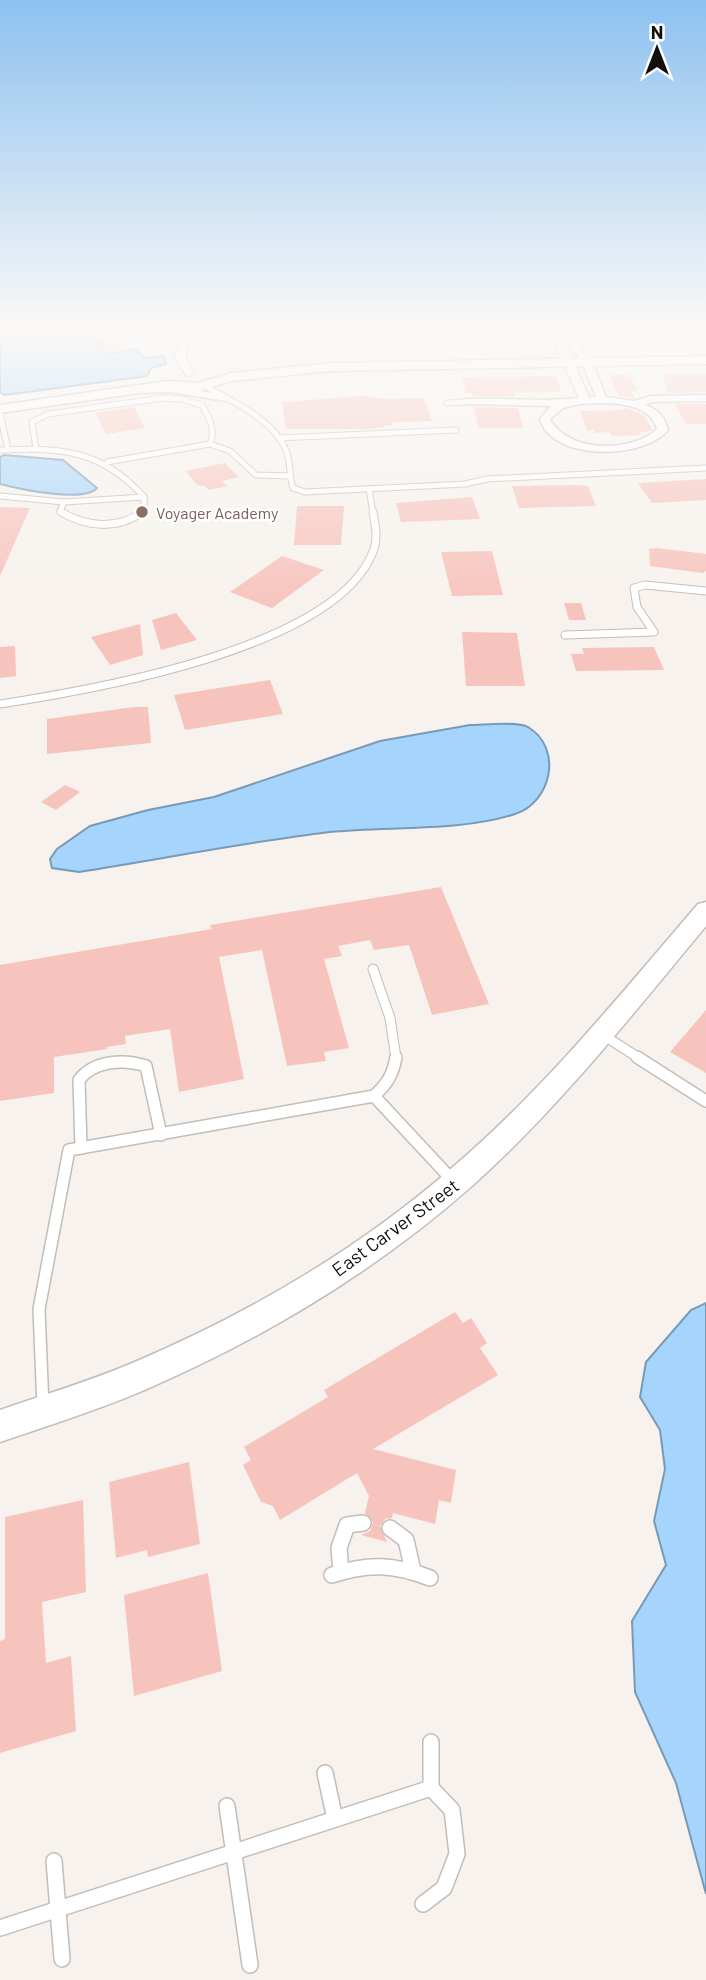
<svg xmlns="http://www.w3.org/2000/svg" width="706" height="1980" viewBox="0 0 706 1980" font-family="Barlow,sans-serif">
	<rect width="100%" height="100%" fill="#f7f2ed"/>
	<g fill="#a5d5fc" stroke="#799ab5" stroke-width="2">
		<polygon points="0,331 87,331 108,354 136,349 144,358 164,356 166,364 151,368 147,376 5,395 0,392"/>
		<path d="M4,455L63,460L97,488C84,503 19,489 0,484V457Z"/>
		<path d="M470,725C483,725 518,721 528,727C563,748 552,802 515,814C461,832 387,826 330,832C246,842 162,859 79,872L52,868L50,859L57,849L90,826L148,810L214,797L380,741Z"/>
		<polygon points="706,1303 706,1894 676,1783 635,1692 632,1621 666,1565 654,1521 665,1469 660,1430 640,1397 646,1362 691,1310"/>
	</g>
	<g fill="#f7c4bd">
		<polygon points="90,331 121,331 123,350 110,353"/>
		<polygon points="662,374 706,374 706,392 669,393"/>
		<polygon points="609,375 630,375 637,391 631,391 635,398 619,396"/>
		<polygon points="556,376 561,392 514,392 515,397 472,396 472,393 466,393 462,377"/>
		<polygon points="363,396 387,399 424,398 432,421 392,422 393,425 385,425 385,427 371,429 286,429 282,402"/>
		<polygon points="675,404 706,404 706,424 686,424"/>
		<polygon points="134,407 145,428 106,434 96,413"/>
		<polygon points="474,407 518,408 523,428 479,428"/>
		<polygon points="624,407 644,415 652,430 639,433 641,435 613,436 609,432 595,433 594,430 587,430 580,411 625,410"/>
		<polygon points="225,463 239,477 222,481 227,486 209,490 205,486 197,485 186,471"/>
		<polygon points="706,479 706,500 652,503 638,483"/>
		<polygon points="579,485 588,486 596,506 519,508 512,486"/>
		<polygon points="472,497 480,519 401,522 396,503"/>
		<polygon points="297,506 344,506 341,545 294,545"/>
		<polygon points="0,507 30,508 0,576"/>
		<polygon points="657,548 706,554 706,571 703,573 650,566 649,549"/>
		<polygon points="492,551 503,595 452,596 441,552"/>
		<polygon points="282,556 324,570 272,608 230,592"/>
		<polygon points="564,603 581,603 586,620 569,620"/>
		<polygon points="176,613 197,640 161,650 152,620"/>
		<polygon points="140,624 143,655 110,665 91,637"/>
		<polygon points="462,632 517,633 525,686 466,686"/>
		<polygon points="15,646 16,676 0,678 0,647"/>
		<polygon points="654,647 664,670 576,671 571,654 584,654 582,648"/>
		<polygon points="270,680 283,714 185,730 174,695"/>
		<polygon points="134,707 148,707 151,743 47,754 47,719"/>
		<polygon points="65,785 80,792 56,810 41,802"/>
		<polygon points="441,887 489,1004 432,1015 409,945 374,950 370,940 338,946 342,956 324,959 349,1048 324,1052 326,1061 287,1066 262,950 219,957 244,1079 179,1092 170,1029 125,1036 126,1044 107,1047 107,1049 54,1057 54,1093 0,1101 0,965 212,929 210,925"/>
		<polygon points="706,1010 706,1073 670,1052"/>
		<polygon points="455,1312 463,1323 471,1318 487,1343 480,1348 498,1375 373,1449 456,1470 451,1503 439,1500 435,1524 393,1513 392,1518 385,1519 380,1526 387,1542 361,1535 370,1531 373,1522 365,1513 369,1496 357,1473 280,1520 273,1506 261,1502 243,1465 251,1460 244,1447 328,1397 324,1390"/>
		<polygon points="189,1462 200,1544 148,1557 147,1550 116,1558 109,1482"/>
		<polygon points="83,1500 86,1592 42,1602 46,1663 71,1656 76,1731 0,1753 0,1641 5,1639 5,1517"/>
		<polygon points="208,1573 222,1671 134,1696 124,1595"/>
	</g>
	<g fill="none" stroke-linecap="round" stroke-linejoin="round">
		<defs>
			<g id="service-far4">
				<path d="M205,386C233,402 273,419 286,450C291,462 289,476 293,488L305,492L465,484L487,479L706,468"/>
				<polyline points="447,403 465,402"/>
				<polyline points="0,413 8,450"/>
				<polyline points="279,438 456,430"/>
				<polyline points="210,444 230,451 256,475 290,476"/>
				<path d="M36,449L32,422L48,414L163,398L181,399L202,405C209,418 216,429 210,444L107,462"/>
				<path d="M0,450C60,447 102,450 144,497"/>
				<polyline points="369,489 373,513"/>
				<polyline points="0,496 64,502 144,497"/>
				<polyline points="64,513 60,511 64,502"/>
				<polyline points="139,513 144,510 144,497"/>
			</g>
			<g id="service-far3">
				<path d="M61,512C86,527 118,530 142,512"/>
				<polyline points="565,635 654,632 637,607 634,588 645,585 706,591"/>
				<path d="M0,704C92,690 340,648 374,549C378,537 375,524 373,512"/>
			</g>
			<g id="service-far2">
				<polyline points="373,969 390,1018 396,1058"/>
				<polyline points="600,1033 639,1058"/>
			</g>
			<g id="service-far1">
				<polyline points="637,1057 706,1101"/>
				<path d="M374,1096C387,1084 393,1075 396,1057"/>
				<path d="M81,1148L79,1080C94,1060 124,1059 146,1066L161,1135"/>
				<polyline points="43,1407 39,1309 69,1150 374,1096 455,1183"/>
			</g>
			<g id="service">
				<polyline points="390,1528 406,1540 413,1571"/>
				<polyline points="341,1572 339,1548 347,1525 363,1523"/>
				<path d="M332,1575C368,1563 394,1564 430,1578"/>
				<polyline points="431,1742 431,1788"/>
				<polyline points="325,1773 335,1819"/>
				<polyline points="227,1806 250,1965"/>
				<polyline points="54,1861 62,1959"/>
				<polyline points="0,1928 431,1788 452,1810 457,1854 444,1888 423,1904"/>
			</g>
			<g id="minor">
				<path d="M198,331H211C188,346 177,345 194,373L189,376L186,375L174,356C176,345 187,334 198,331Z"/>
				<path d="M562,331H570L592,362L606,397L634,401L651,396L706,395V401L652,402L645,405C658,409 665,417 668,430C645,457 573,460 548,433C544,430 542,424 540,419L551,406L461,404L460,402L465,399C503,398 542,402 579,398L555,343L560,340L565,343L589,397H596L582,362ZM580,404C604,402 650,400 657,429C632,453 568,453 550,419L563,408Z"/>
				<polygon points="170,386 225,395 230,398 225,401 170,392 140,393 135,390 140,387"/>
			</g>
			<g id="tertiary">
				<polygon points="706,356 706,364 330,371 232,381 199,391 167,389 0,413 0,405 167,381 198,383 231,373 330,363"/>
				<path d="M706,902V926C632,1015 559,1108 472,1186C377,1270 266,1337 149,1388C101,1409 50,1425 0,1442V1410C43,1395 87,1382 130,1364C246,1315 358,1250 453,1167C544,1089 620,995 698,904Z"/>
			</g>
		</defs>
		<use href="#service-far4" stroke="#c2bdb8" stroke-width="7"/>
		<use href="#service-far3" stroke="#c2bdb8" stroke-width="9"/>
		<use href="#service-far2" stroke="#c2bdb8" stroke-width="11"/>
		<use href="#service-far1" stroke="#c2bdb8" stroke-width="14"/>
		<use href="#service" stroke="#c2bdb8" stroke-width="18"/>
		<use href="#minor" stroke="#c2bdb8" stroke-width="3"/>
		<use href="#tertiary" stroke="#c2bdb8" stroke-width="3"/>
		<use href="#service-far4" stroke="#fff" stroke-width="5"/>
		<use href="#service-far3" stroke="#fff" stroke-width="7"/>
		<use href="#service-far2" stroke="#fff" stroke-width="9"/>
		<use href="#service-far1" stroke="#fff" stroke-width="11"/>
		<use href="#service" stroke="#fff" stroke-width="15"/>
		<use href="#minor" fill="#fff" fill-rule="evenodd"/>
		<use href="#tertiary" fill="#fff" fill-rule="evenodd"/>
	</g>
	<linearGradient id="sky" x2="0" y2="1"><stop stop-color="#8dc1f0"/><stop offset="0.54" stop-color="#fbf9f7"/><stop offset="1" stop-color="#fbf9f7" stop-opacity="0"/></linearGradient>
	<rect width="706" height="608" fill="url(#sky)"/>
	<circle fill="#8d6e63" stroke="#fff" stroke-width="2.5" cx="142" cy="512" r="7"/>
	<g text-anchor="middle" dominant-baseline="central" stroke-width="5" stroke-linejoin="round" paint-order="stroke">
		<g font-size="16" fill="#785e54" stroke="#fff" text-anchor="start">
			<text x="156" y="512">Voyager Academy</text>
		</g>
		<g font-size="19" fill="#110f0e" stroke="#fff">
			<text transform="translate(395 1227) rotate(-36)">East Carver Street</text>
		</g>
	</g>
	<g transform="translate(657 49)" stroke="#ffffff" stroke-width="5" paint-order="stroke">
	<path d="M0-5L12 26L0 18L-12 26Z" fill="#110f0e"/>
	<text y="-10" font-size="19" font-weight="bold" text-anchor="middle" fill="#110f0e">N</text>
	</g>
</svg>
